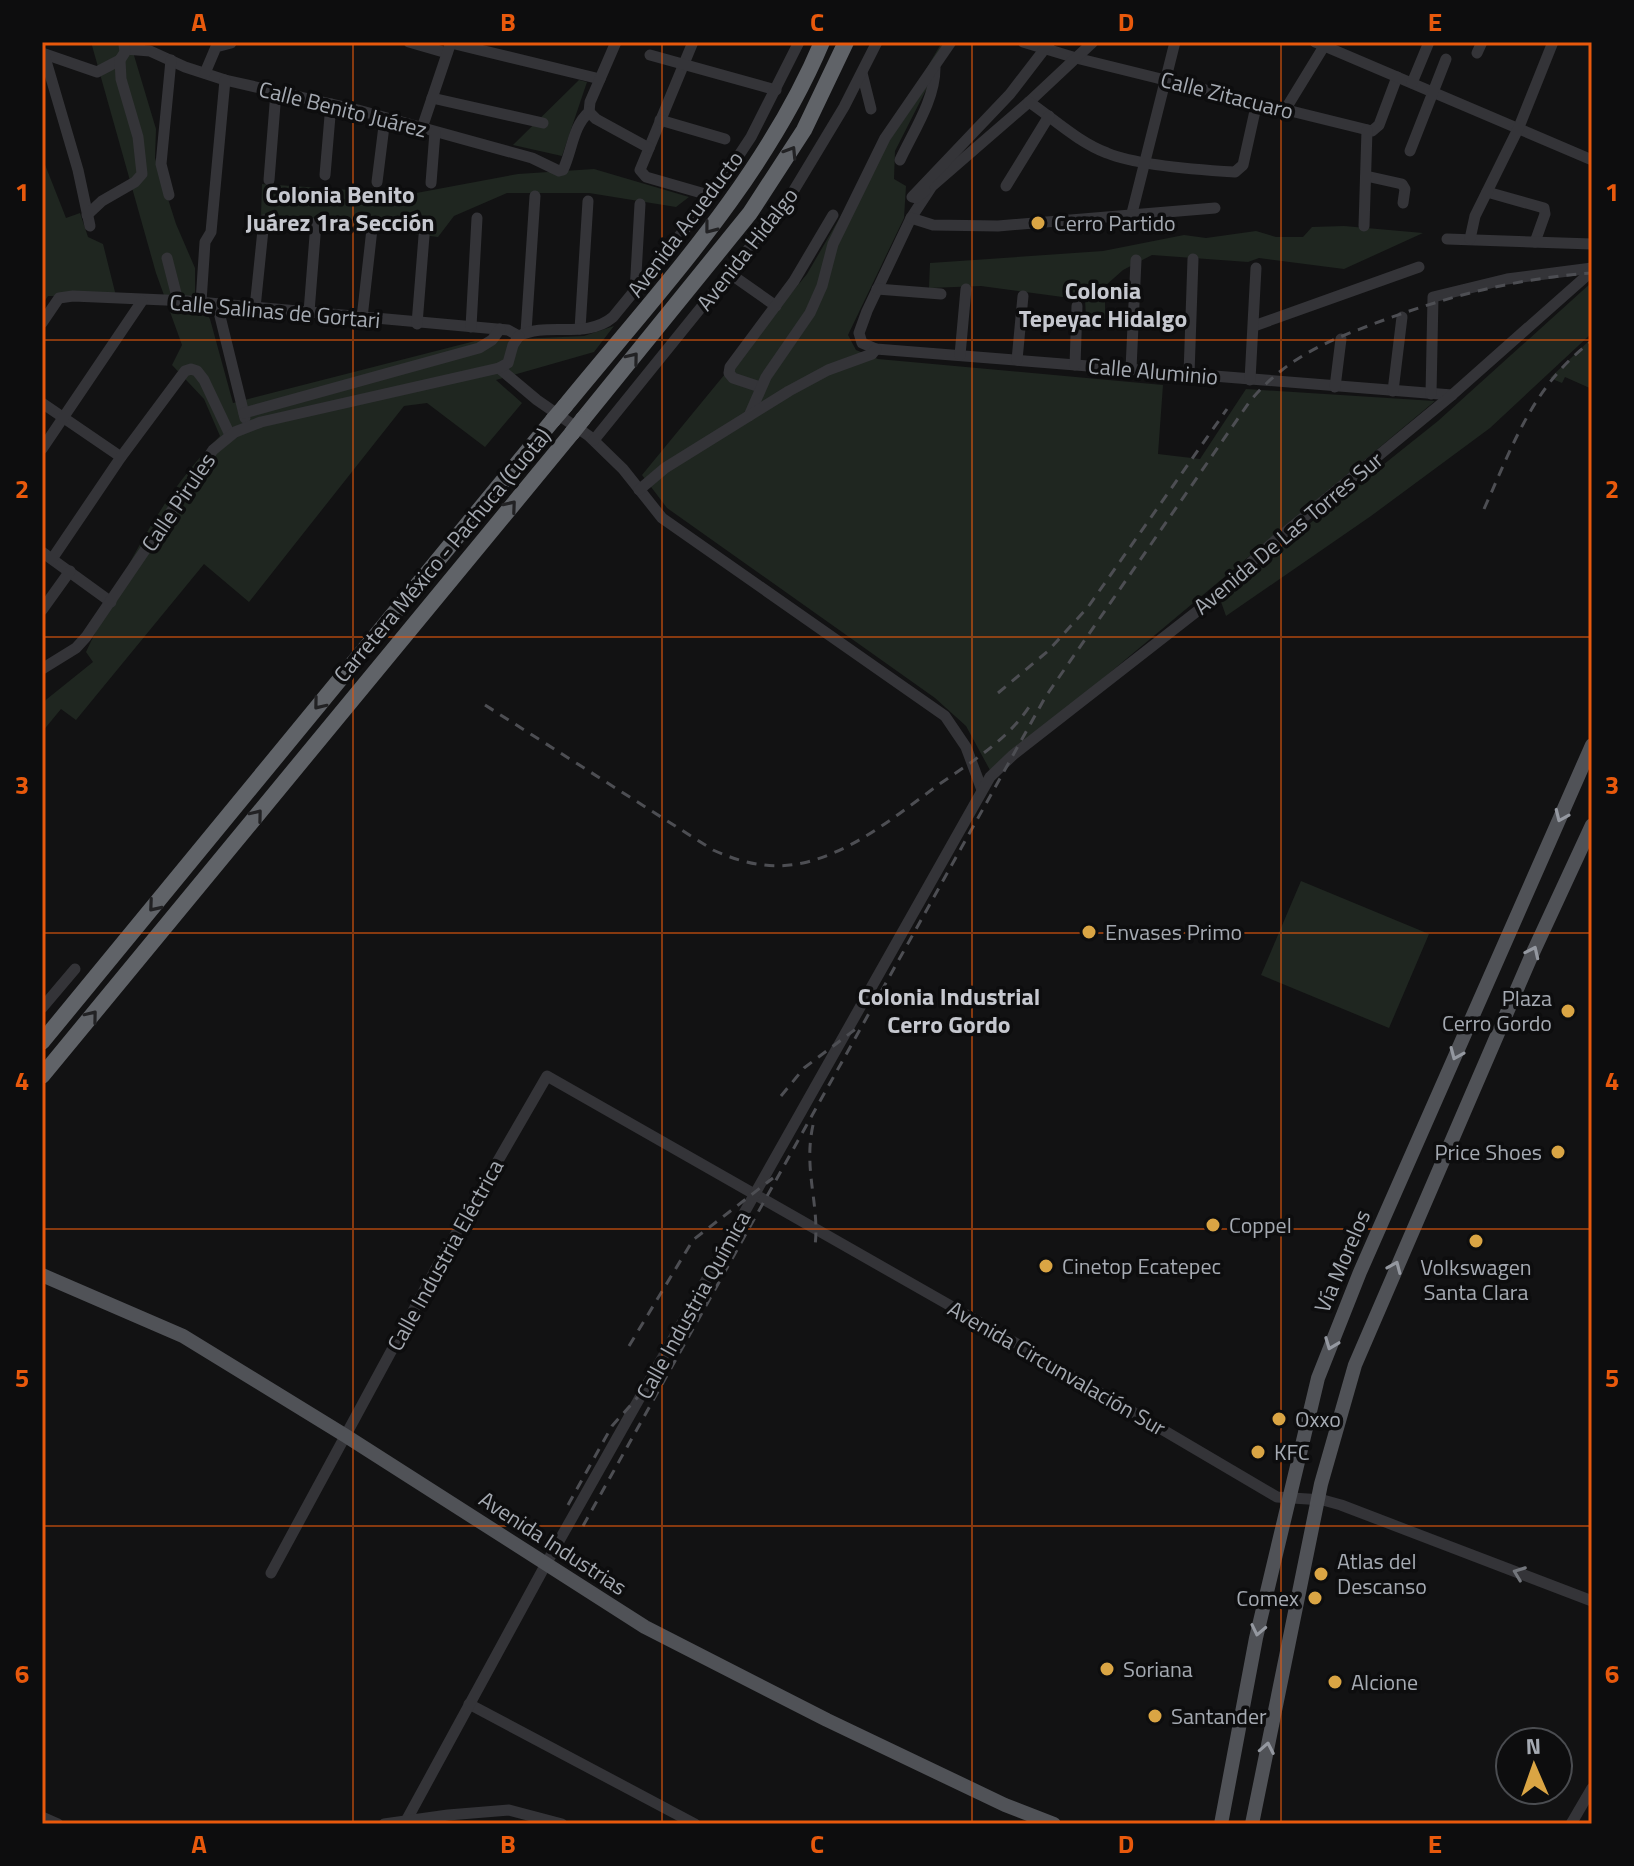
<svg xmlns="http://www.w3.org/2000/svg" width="1634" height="1866" viewBox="0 0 1634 1866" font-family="'Titillium Web',sans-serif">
	<rect width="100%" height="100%" fill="#121213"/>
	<g fill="#1f2620">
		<path d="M91,42H130L156,129L155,158L176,224L195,268V298L210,319L233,403L475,341L584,336L614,326L594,352L496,380L522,403L485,447L427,403L404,406L249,602L204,564L76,720L61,709L42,732V703L93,662L86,652C122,576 159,496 220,436L204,399L172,365L182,345L156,273Z"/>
		<polygon points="942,42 947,42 926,90 895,151 894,179 906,186 904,218 848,335 856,350 878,359 1163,385 1158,454 1200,459 1246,389 1435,401 991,772 966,726 935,698 667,508 642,475 807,274"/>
		<polygon points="579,80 587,82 562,156 513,145"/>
		<polygon points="42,157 66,218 80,213 88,237 103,244 116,296 48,296 42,305"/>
		<polygon points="594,169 689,197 676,207 589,193 507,193 454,216 438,237 261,215 262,184 411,194 518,174"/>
		<polygon points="1344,226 1423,233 1344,269 1259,258 1248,262 1152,255 1123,270 1105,286 1105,319 1086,317 1085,300 981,286 929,288 930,263 1103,251 1184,235 1206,238 1256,231 1276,237 1303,237 1312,227"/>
		<polygon points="1592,282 1592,333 1490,428 1371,516 1226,616 1219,596 1438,421"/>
		<polygon points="1592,338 1592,389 1565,377 1562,383 1550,378"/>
		<polygon points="1301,881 1429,934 1389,1028 1261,975"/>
	</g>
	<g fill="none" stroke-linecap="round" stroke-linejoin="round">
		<g stroke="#343438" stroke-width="11">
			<polyline points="409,42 447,53"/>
			<polyline points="693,42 640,170 646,177 712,196"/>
			<polyline points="1023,42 1076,58 1372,131 1379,125 1397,77"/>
			<polyline points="1093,42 1029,102 932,186 911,218 867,311 859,333 862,343 876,349 1452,395"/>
			<polyline points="1315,42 1592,160"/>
			<polyline points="451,43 600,79"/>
			<path d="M125,49L150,51L185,67L225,80L358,110L532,158L559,171L563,170C572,151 573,126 589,112L590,102L616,42"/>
			<polyline points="42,53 97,72 120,60"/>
			<polyline points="1477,53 1482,42"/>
			<polyline points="44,54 78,170 90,226"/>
			<polyline points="650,55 776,90"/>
			<polyline points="205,73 216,47 231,43"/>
			<polyline points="862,73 871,109"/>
			<polyline points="1412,83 1429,42"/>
			<polyline points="432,98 543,123"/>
			<path d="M1029,102C1054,119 1078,142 1107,153C1139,166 1199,170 1235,172L1243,165L1257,102"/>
			<polyline points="1285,110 1326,43"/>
			<polyline points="589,112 596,119 649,148"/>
			<polyline points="660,120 725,139"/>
			<polyline points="422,128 451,42"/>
			<polyline points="1410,151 1446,59"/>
			<path d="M900,160C913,132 935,100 935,68"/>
			<polyline points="325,175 331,104"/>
			<polyline points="1366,176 1402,184 1405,189 1403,203"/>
			<polyline points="269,180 276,92"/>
			<polyline points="377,182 385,118"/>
			<polyline points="431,183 435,132"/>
			<polyline points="1006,186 1049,116"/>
			<polyline points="925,191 916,198 912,197 1010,94 1050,42"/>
			<polyline points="1487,192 1544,208 1545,214 1535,242"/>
			<polyline points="169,195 161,164 171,60"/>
			<polyline points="1132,213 1175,42"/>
			<polyline points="87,215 102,201 135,182 142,174 138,137 121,79 120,60 125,52 124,45"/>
			<polyline points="911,218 933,225 998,226 1215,208"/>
			<polyline points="1364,226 1367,130"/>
			<polyline points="1447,239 1592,244"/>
			<polyline points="1470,239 1475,216 1519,127 1553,42"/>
			<polyline points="167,258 178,301"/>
			<polyline points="729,273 776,306"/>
			<polyline points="877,289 941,294"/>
			<polyline points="635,292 640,204"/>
			<polyline points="201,302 205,242 211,232 225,80"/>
			<polyline points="217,304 245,418"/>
			<polyline points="255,308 264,220"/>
			<polyline points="309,312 316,223"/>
			<polyline points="362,318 372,229"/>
			<polyline points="42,323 59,298 73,296 188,301 508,330 519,336"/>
			<polyline points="417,324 424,236"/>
			<polyline points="1254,326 1419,267"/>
			<polyline points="471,327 477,218"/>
			<polyline points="580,329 588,201"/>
			<polyline points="526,332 535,196"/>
			<path d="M519,336C546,321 586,340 613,317L712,196L751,137L799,42"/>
			<polyline points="960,355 966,289"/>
			<polyline points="1017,360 1023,296"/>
			<polyline points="1075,365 1077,306"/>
			<polyline points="499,368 537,400 589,436 623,469 662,518 945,716 966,747 982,790"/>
			<polyline points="1131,369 1136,260"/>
			<polyline points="1189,374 1193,259"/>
			<polyline points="1250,380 1256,268"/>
			<polyline points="760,387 733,378 729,373 730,367 794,281 833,215"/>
			<polyline points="1335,387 1341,339"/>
			<polyline points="1393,391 1402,317"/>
			<polyline points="1431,394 1433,297 1507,279 1592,268"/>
			<polyline points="42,403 121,457"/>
			<polyline points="244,413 479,348 492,340 500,329"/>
			<polyline points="749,416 766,377 810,313 822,286 833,244 885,138 951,42"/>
			<polyline points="594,440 788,200 844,107 877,42"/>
			<polyline points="42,449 142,301"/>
			<polyline points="639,490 665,468 789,391 828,370 872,354 876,349"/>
			<polyline points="42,552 111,602"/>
			<polyline points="52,559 121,457 185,371 191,369 197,371 204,380 230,435"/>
			<polyline points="42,610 70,571"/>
			<polyline points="42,669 76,648 86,637 213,450 235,432 261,422 499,368 508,363 513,345 519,336"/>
			<polyline points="42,1008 75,969"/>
			<polyline points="271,1573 439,1263 547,1076 1000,1334 1277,1497 1323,1500 1341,1505 1592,1601"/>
			<polyline points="469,1704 695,1824"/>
			<polyline points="42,1817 58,1824"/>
			<polyline points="406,1821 546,1564 990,777 1013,755 1200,609 1270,545 1452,395 1592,271"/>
			<polyline points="384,1824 448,1815 509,1810 562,1824"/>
			<polyline points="1571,1824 1592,1788"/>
		</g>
		<g stroke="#505257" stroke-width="14">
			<polyline points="42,1275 183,1336 346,1436 645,1627 827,1720 1005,1805 1054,1824"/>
			<polyline points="1221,1824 1256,1638 1318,1378 1360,1272 1592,745"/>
			<polyline points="1252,1824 1321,1484 1355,1365 1530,959 1592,825"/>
		</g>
		<g stroke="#606368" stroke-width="16">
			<path d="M565,406C659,291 764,180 822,42"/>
			<polyline points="583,419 750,213 804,130 846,42"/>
			<polyline points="42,1042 553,420"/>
			<polyline points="42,1076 572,433"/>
		</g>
		<g stroke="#4d4e53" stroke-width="3" stroke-dasharray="10 8" stroke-linecap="butt">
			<path d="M1484,509C1513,445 1533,385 1592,341"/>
			<polyline points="998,693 1048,651 1088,607 1227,409"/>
			<path d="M485,705L713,850C742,863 770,870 803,863C855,851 898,814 941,783C973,761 1007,740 1029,707"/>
			<polyline points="781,1096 804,1068 857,1028"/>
			<path d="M813,1125C803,1170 820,1205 815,1246"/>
			<polyline points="629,1346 693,1240 773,1178"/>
			<polyline points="568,1505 612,1426 661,1371"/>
			<path d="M583,1526L1046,696L1250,401C1289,355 1330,340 1384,320C1452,295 1520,278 1592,273"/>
		</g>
		<g stroke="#606368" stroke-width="16">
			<polyline points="553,420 565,406"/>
			<polyline points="572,433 583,419"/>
		</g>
	</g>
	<defs><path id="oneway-chevron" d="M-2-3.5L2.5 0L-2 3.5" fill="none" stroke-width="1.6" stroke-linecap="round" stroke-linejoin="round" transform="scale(2)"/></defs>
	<g stroke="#222224">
		<use href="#oneway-chevron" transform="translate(791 152) rotate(-58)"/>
		<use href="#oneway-chevron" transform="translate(710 228) rotate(128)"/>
		<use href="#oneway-chevron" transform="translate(633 358) rotate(-51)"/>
		<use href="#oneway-chevron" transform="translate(511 506) rotate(-50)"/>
		<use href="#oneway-chevron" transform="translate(319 704) rotate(129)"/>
		<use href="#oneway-chevron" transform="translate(257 815) rotate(-51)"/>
		<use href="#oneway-chevron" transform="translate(154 906) rotate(130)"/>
		<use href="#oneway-chevron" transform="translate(92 1016) rotate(-51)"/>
	</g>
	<g stroke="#9498a0">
		<use href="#oneway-chevron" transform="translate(1561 816) rotate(114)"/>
		<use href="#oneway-chevron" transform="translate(1533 952) rotate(-65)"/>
		<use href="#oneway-chevron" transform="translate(1456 1054) rotate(113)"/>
		<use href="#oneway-chevron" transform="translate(1395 1267) rotate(-67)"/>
		<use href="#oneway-chevron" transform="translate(1331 1344) rotate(111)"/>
		<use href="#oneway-chevron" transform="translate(1258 1630) rotate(102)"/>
		<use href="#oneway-chevron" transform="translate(1267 1748) rotate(-79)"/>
	</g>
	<use stroke="#72757b" href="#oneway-chevron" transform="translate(1519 1573) rotate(-159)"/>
	<path fill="none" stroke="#e8590c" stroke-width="2" stroke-opacity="0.55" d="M353,42V1824M662,42V1824M972,42V1824M1281,42V1824M42,340H1592M42,637H1592M42,933H1592M42,1229H1592M42,1526H1592"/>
	<g fill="#daa544" stroke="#0d0d0e" stroke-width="3">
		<circle cx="1038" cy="223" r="8"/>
		<circle cx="1089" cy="932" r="8"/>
		<circle cx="1568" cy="1011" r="8"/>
		<circle cx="1558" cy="1152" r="8"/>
		<circle cx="1213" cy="1225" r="8"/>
		<circle cx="1476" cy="1241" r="8"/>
		<circle cx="1046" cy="1266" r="8"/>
		<circle cx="1279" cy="1419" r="8"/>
		<circle cx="1258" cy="1452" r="8"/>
		<circle cx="1321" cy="1574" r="8"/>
		<circle cx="1315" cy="1598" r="8"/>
		<circle cx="1107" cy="1669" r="8"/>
		<circle cx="1335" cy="1682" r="8"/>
		<circle cx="1155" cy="1716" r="8"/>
	</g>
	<g text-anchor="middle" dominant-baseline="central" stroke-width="7" stroke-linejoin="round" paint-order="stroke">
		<g font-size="22" fill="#a5aab2" stroke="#0d0d0e">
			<text transform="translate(1227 95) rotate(14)">Calle Zitacuaro</text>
			<text transform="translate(343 109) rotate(14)">Calle Benito Juárez</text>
			<text transform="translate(685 224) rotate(-53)">Avenida Acueducto</text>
			<text transform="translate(747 249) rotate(-52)">Avenida Hidalgo</text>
			<text transform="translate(275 311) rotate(5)">Calle Salinas de Gortari</text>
			<text transform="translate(1153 371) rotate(5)">Calle Aluminio</text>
			<text transform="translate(178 502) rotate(-56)">Calle Pirules</text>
			<text transform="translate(1288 533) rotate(-40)">Avenida De Las Torres Sur</text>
			<text transform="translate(442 555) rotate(-50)">Carretera México - Pachuca (Cuota)</text>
			<text transform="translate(445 1255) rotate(-61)">Calle Industria Eléctrica</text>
			<text transform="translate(1342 1261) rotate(-67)">Vía Morelos</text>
			<text transform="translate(693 1305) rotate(-61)">Calle Industria Química</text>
			<text transform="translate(1057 1368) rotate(30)">Avenida Circunvalación Sur</text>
			<text transform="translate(553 1543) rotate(33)">Avenida Industrias</text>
		</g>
		<g font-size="22" fill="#a5aab2" stroke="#0d0d0e" text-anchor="start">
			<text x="1054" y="223">Cerro Partido</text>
			<text x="1105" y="932">Envases Primo</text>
			<text x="1552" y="998" text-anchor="end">Plaza<tspan x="1552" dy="25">Cerro Gordo</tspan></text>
			<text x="1542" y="1152" text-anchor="end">Price Shoes</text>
			<text x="1229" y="1225">Coppel</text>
			<text x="1062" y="1266">Cinetop Ecatepec</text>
			<text x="1476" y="1267" text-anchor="middle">Volkswagen<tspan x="1476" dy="25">Santa Clara</tspan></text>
			<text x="1295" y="1419">Oxxo</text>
			<text x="1274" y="1452">KFC</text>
			<text x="1337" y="1561">Atlas del<tspan x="1337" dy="25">Descanso</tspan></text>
			<text x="1299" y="1598" text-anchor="end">Comex</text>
			<text x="1123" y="1669">Soriana</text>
			<text x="1351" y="1682">Alcione</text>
			<text x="1171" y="1716">Santander</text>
		</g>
		<g font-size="24" font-weight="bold" fill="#c6c8cf" stroke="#0d0d0e">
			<text x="340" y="194">Colonia Benito<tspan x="340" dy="28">Juárez 1ra Sección</tspan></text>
			<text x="1103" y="290">Colonia<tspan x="1103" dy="28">Tepeyac Hidalgo</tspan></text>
			<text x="949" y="996">Colonia Industrial<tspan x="949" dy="28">Cerro Gordo</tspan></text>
		</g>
	</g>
	<rect width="1634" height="1866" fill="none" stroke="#0d0d0e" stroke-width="88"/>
	<g transform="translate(1534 1766) rotate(358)"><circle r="38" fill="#0d0d0e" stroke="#4a4c50" stroke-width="2"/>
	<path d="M0-6L14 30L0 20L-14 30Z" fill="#daa544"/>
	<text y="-12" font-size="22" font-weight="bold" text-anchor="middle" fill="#a5aab2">N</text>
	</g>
	<rect x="44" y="44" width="1546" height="1778" fill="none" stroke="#e8590c" stroke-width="3"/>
	<g font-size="26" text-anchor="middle" font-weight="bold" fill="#e8590c">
		<text x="199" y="31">A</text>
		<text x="508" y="31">B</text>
		<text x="817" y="31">C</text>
		<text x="1126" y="31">D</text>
		<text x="1435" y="31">E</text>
		<text x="22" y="201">1</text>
		<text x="1612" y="201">1</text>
		<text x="22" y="498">2</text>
		<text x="1612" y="498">2</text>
		<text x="22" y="794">3</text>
		<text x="1612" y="794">3</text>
		<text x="22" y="1090">4</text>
		<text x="1612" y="1090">4</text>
		<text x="22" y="1387">5</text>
		<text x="1612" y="1387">5</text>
		<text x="22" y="1683">6</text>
		<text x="1612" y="1683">6</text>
		<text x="199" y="1853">A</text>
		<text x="508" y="1853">B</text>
		<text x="817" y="1853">C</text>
		<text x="1126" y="1853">D</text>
		<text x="1435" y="1853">E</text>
	</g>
</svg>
